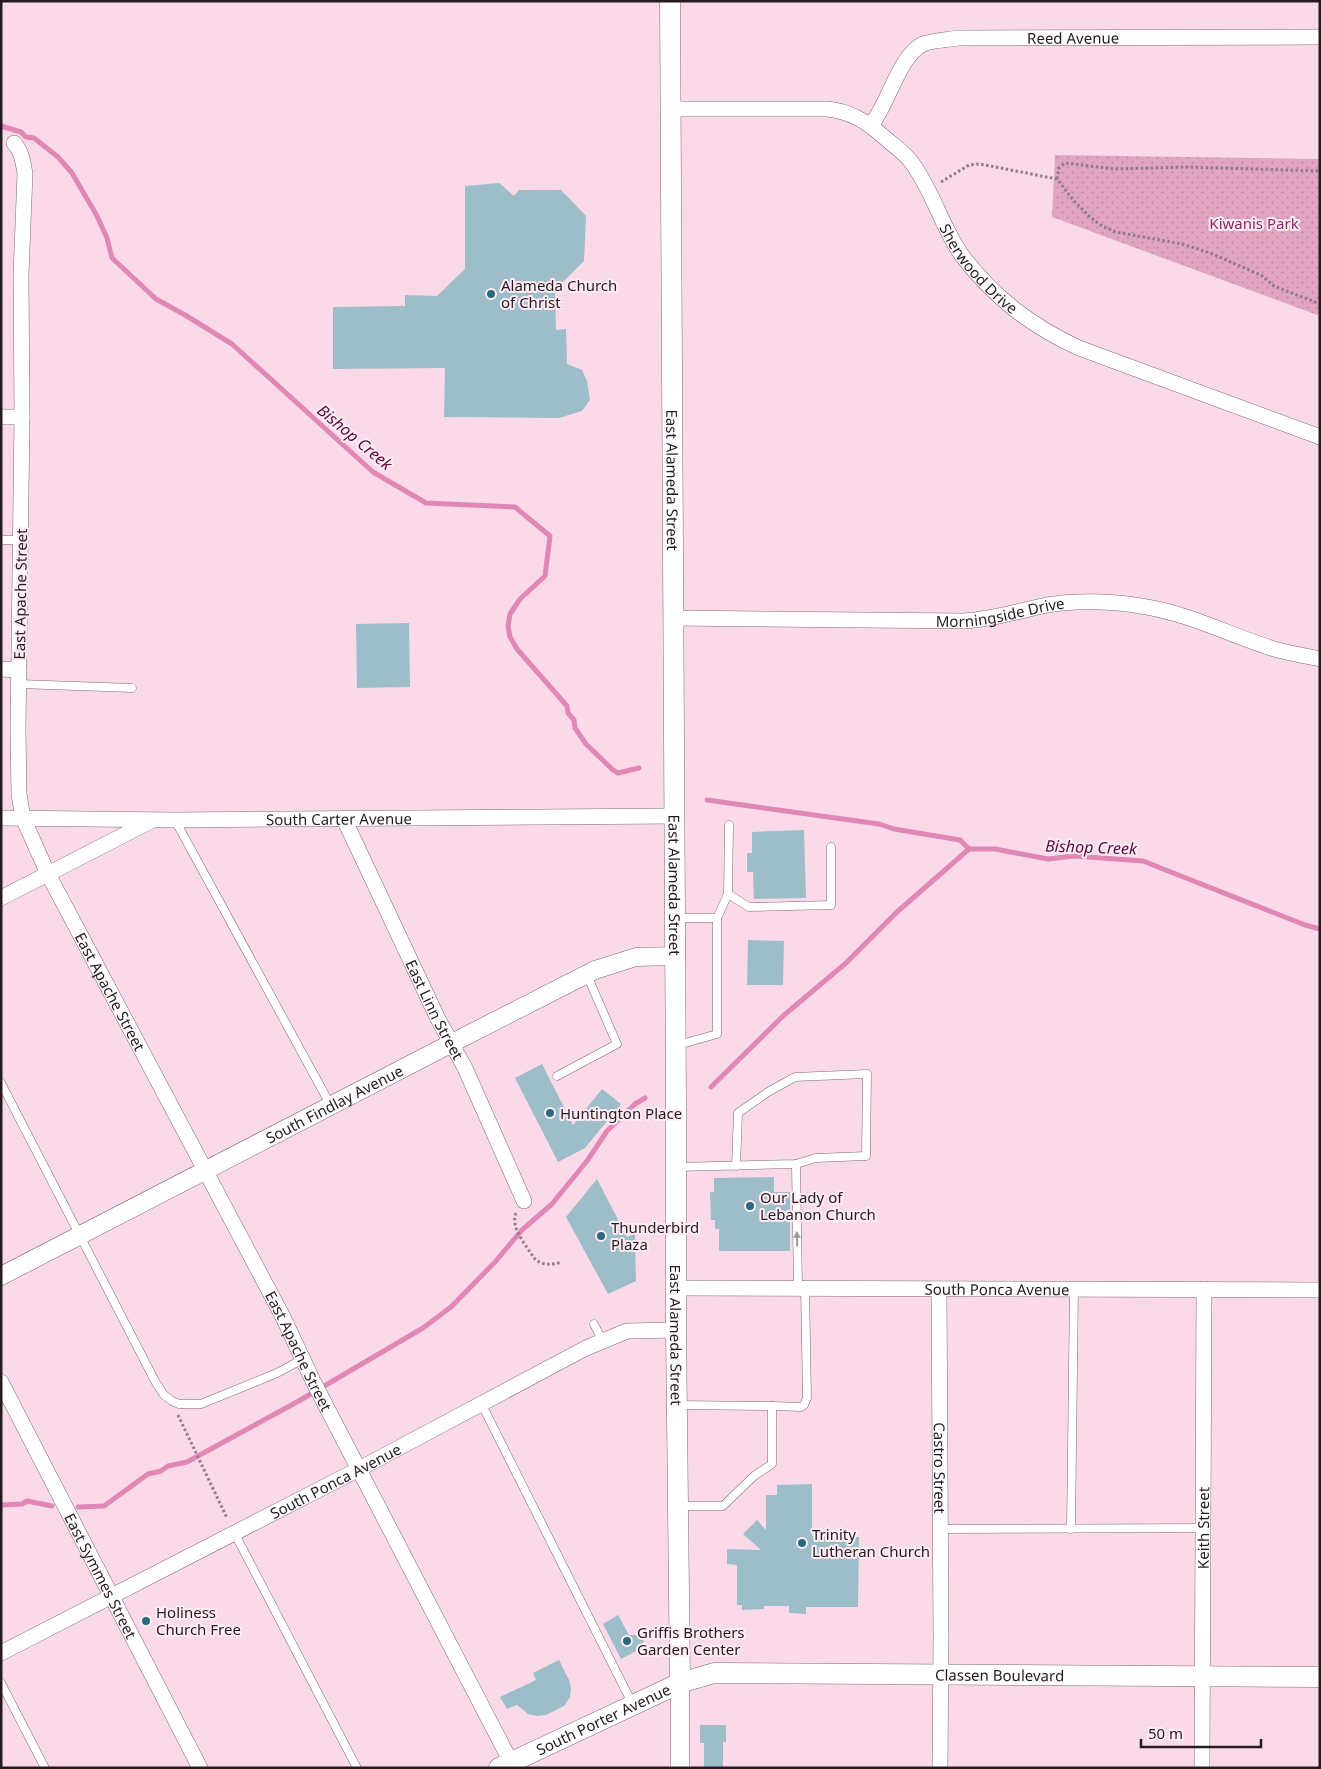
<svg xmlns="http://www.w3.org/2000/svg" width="1321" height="1769" viewBox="0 0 1321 1769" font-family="'Noto Sans',sans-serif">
	<defs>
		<pattern id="park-dots" width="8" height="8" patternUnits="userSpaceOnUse" patternTransform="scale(1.25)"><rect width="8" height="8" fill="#e1a5c2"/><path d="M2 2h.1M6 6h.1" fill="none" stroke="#c18da6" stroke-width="1.8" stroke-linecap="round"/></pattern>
	</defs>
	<rect width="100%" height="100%" fill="#fadae9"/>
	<polygon fill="url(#park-dots)" points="1055,155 1320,159 1320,316 1052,217"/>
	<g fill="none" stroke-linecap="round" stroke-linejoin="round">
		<g stroke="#e087b5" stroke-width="5">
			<polyline points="1,126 21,132 26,137 34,138 58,157 72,173 97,216 107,238 112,258 156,299 185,315 232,344 373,472 426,503 515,507 550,536 545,576 520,599 510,614 508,626 510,637 517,649 567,706 568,713 574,720 575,728 586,744 613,770 618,773 639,768"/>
			<polyline points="707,800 879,824 894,829 960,840 969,849"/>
			<polyline points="969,849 995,849 1048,859 1074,856 1143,861 1305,925 1320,929"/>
			<polyline points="711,1087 783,1016 846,963 897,912 969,849"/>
			<polyline points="1,1505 22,1504 27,1501 52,1506"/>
			<polyline points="78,1507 104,1506 148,1474 161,1471 168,1466 187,1462 297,1402 423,1328 451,1307 495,1262 522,1230 552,1204 587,1161 607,1131 635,1104 645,1098"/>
		</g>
	</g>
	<g fill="#9dbdc9">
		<polygon points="499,183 514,196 519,190 561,190 586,216 584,261 555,290 556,330 566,329 567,364 582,370 587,381 590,400 582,411 559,418 444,417 445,368 333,369 333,307 405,306 405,295 437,296 465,269 465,186"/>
		<polygon points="409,623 410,687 357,688 356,624"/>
		<polygon points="804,830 806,898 754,899 753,872 747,872 747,853 752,853 752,832"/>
		<polygon points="748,940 784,941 783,985 747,985"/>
		<polygon points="542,1064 573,1125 602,1089 621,1104 585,1148 558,1162 515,1078"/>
		<polygon points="774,1177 774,1192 790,1192 790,1251 719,1251 719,1229 715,1229 715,1220 711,1220 710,1192 714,1192 714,1178"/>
		<polygon points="597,1179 627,1237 635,1234 636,1281 608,1294 566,1217"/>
		<polygon points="812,1484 812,1536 859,1537 858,1607 806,1607 806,1614 789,1613 789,1606 764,1606 764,1609 742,1610 742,1605 737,1605 737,1565 727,1564 727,1549 761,1550 743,1534 757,1520 766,1530 766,1495 777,1495 777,1485"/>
		<polygon points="618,1615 629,1635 643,1635 644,1647 621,1659 603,1624"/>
		<polygon points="559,1660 569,1680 571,1688 570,1697 564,1706 546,1715 537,1716 528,1714 517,1705 507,1709 500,1697 536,1680 533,1673"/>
		<polygon points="700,1725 726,1725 726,1742 723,1742 723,1768 704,1768 704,1743 700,1743"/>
	</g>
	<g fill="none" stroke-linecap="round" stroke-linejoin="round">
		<defs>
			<g id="service">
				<polyline points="1,540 21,540"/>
				<polyline points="19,684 132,688"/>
				<polyline points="175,820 331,1106"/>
				<polyline points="728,894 749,907 831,905 831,847"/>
				<polyline points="676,918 717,918 717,1034 678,1045"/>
				<polyline points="717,918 728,894 729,825"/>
				<polyline points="557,1076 617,1044 587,975"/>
				<polyline points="1,1083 156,1383 164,1395 172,1401 179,1404 201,1404 277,1373 303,1359"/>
				<polyline points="796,1164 798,1288"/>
				<polyline points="678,1167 796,1164 816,1158 866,1156 867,1074 795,1077 768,1092 738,1113 736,1166"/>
				<polyline points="594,1324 602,1340"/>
				<polyline points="481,1403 633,1705"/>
				<polyline points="677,1405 772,1406 772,1464 754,1476 723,1506 680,1506"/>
				<polyline points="772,1406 801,1407 804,1405 807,1398 805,1288"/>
				<polyline points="940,1529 1203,1528"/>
				<polyline points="1071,1529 1074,1289"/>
				<polyline points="235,1534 357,1768"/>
				<polyline points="1,1683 45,1768"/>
			</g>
			<g id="minor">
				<path id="s1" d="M670,109H827C850,111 867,122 884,137C893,145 905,153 912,163C933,191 942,228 963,257C995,298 1031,326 1079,348L1320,437"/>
				<path id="s2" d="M871,126C875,119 880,112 883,105C893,87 903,54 923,44C934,40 947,40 958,38L1320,37"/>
				<path id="s3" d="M14,143C22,152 23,162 25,174L21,274L22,417L18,729L19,794L23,818L48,874L283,1317L313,1381L514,1768"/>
				<polyline points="1,417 22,417"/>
				<path id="s4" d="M672,618L964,621C993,619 1019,611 1047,605C1076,600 1112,601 1141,606C1187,613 1225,633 1268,647C1284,653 1303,655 1320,659"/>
				<polyline points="1,669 19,670"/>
				<path id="s5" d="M1,818L175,820L675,816"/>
				<path id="s6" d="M344,819L438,1019L465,1068L524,1201"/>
				<polyline points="1,898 151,821"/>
				<path id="s7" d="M676,1288L1320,1290"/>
				<path id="s8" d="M939,1289L941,1637L940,1768"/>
				<path id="s9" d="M1,1382L200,1768"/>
				<path id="s10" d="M1,1653L359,1469L586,1348L627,1331L676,1330"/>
				<path id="s11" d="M1202,1768L1204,1289"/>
			</g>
			<g id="tertiary">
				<path id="s12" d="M1,1276L452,1043L595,970L636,957L675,956"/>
				<polyline points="680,1768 680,1683"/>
			</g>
			<g id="secondary">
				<path id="s13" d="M670,1L676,1106V1330L680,1683"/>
				<path id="s14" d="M499,1768L680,1683L714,1673L1320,1677"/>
			</g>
		</defs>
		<use href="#service" stroke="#816673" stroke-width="9"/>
		<use href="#minor" stroke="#816673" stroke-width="16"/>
		<use href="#tertiary" stroke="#816673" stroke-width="19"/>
		<use href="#secondary" stroke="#816673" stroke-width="21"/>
		<g stroke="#927c87" stroke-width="3" stroke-dasharray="2.5 2.5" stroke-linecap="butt">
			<polyline points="1057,179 1059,168 1065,163 1115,169 1187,167 1320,171"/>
			<polyline points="941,182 969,165 980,164 1057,179 1074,201 1091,218 1102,226 1116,232 1182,244 1210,253 1261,275 1274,286 1320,304"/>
			<path d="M516,1213C510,1228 526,1245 534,1258C542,1266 553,1265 562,1262"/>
			<polyline points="178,1415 227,1518"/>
		</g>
		<use href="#service" stroke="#fff" stroke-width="8"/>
		<use href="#minor" stroke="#fff" stroke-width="15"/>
		<use href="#tertiary" stroke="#fff" stroke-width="18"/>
		<use href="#secondary" stroke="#fff" stroke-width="20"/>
	</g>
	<defs><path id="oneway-solid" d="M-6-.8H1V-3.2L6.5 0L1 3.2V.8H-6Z" transform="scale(1.25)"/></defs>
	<use fill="#9d989a" href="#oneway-solid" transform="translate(797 1239) rotate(-91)"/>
	<g fill="#2a6a7e" stroke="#ffecf4" stroke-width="2">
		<circle cx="491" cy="294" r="5"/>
		<circle cx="550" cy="1113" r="5"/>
		<circle cx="750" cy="1206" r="5"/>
		<circle cx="601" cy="1236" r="5"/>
		<circle cx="802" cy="1543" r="5"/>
		<circle cx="146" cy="1621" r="5"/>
		<circle cx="627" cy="1641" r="5"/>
	</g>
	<g text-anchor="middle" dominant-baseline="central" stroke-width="4" stroke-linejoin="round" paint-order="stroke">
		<g font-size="15" fill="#251a1f" stroke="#ffecf4">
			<text stroke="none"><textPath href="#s2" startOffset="249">Reed Avenue</textPath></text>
			<text stroke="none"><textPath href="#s1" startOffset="386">Sherwood Drive</textPath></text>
			<text stroke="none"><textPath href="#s13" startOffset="479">East Alameda Street</textPath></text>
			<text transform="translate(20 594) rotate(-89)">East Apache Street</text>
			<text stroke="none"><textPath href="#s4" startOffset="329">Morningside Drive</textPath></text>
			<text stroke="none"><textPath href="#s5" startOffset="338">South Carter Avenue</textPath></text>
			<text stroke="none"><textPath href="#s13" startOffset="884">East Alameda Street</textPath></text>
			<text stroke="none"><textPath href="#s3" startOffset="872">East Apache Street</textPath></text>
			<text stroke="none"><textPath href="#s6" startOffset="211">East Linn Street</textPath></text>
			<text stroke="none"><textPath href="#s12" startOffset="375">South Findlay Avenue</textPath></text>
			<text stroke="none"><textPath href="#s7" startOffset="321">South Ponca Avenue</textPath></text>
			<text stroke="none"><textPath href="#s13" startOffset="1334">East Alameda Street</textPath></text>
			<text stroke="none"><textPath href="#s3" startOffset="1278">East Apache Street</textPath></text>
			<text stroke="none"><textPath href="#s8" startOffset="179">Castro Street</textPath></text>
			<text stroke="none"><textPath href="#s10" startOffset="376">South Ponca Avenue</textPath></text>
			<text stroke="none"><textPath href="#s11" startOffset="240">Keith Street</textPath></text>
			<text stroke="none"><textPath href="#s9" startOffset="218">East Symmes Street</textPath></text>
			<text stroke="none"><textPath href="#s14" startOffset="521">Classen Boulevard</textPath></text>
			<text stroke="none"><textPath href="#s14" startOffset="115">South Porter Avenue</textPath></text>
		</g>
		<g font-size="15" fill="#8e2664" stroke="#ffecf4">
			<text x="1254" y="223">Kiwanis Park</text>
		</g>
		<g font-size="15" fill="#251a1f" stroke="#ffecf4" text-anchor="start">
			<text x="501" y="285">Alameda Church<tspan x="501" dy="17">of Christ</tspan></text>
			<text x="560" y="1113">Huntington Place</text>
			<text x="760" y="1197">Our Lady of<tspan x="760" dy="17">Lebanon Church</tspan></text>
			<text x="611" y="1227">Thunderbird<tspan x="611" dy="17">Plaza</tspan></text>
			<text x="812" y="1534">Trinity<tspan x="812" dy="17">Lutheran Church</tspan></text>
			<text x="156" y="1612">Holiness<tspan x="156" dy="17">Church Free</tspan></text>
			<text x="637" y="1632">Griffis Brothers<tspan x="637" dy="17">Garden Center</tspan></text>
		</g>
		<g font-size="16" font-style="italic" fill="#59083b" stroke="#ffecf4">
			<text transform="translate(355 437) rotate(40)">Bishop Creek</text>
			<text transform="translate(1091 847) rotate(2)">Bishop Creek</text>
		</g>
	</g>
	<rect width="1321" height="1769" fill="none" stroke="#251a1f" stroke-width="5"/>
	<path d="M1141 1739v8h120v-8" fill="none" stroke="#251a1f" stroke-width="2.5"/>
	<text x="1148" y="1739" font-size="15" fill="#251a1f" stroke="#ffecf4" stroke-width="4" paint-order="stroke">50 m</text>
</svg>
